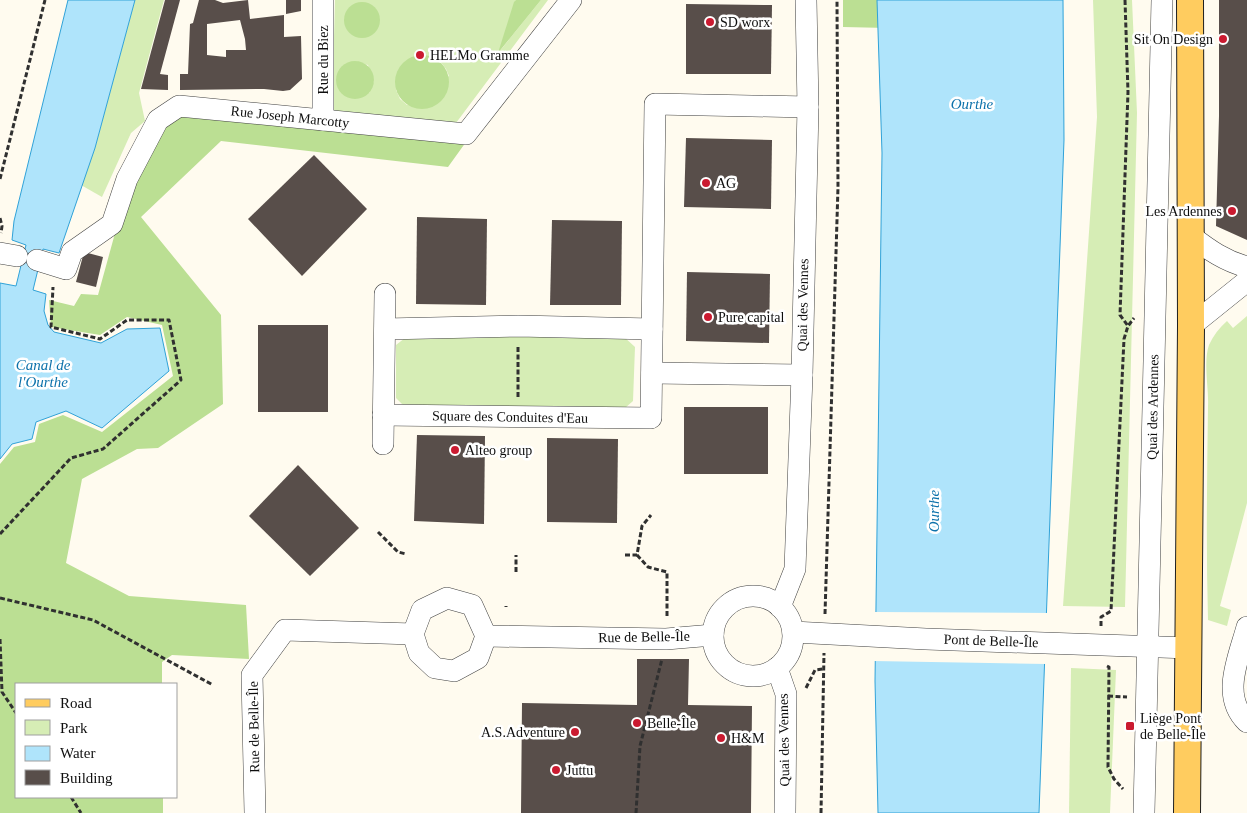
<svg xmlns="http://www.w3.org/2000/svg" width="1247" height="813" viewBox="0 0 1247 813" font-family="'Times New Roman',serif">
	<rect width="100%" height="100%" fill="#fffbef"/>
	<g fill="#d6edb5" fill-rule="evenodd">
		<polygon points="135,0 164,0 139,93 145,121 131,133 102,197 81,185 95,148"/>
		<path d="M335,0H516L499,52L541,0H548L456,123L332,111ZM355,61L368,65L374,81L369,93ZM440,61L446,69L449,76L407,105L400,99L396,90Z"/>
		<polygon points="1093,0 1132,0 1137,113 1125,607 1063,606 1097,117"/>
		<path d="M1247,316V503L1220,606L1231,610L1227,626L1208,620C1206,549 1207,478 1208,406C1209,389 1203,362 1209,345C1213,336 1219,328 1227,321L1233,328Z"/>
		<polygon points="623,336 635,347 633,401 625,408 405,407 396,398 396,345 405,338"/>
		<polygon points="1071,668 1116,670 1110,813 1069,813"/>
	</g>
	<g fill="#bbdf93">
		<polygon points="516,0 541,0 498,53 514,2"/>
		<polygon points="843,0 888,0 888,28 843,27"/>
		<circle cx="362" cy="20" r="18"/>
		<circle cx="422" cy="82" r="27"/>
		<circle cx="355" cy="80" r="19"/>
		<polygon points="182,114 466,142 448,167 221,141 141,217 221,315 223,404 158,448 137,449 82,479 66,563 129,596 246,605 249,659 172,655 162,662 162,684 16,684 16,797 163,797 163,813 0,813 0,464 14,447 35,442 39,424 63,415 102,432 173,376 162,325 127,317 100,335 51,327 49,300 74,306 81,294 98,295 117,226 132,181 164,128"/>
	</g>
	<g fill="#afe4fb" stroke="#30a2d8">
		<polygon points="68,0 135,0 95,148 59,253 43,249 33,290 46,294 44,311 48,325 54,332 101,343 127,329 160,328 169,371 102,428 66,411 36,422 32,439 12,444 0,459 0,283 16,286 26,245 12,240 14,221"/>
		<polygon points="877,0 1063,0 1064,140 1039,813 878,813 875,681 882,153"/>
	</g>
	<polygon fill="#fffbef" points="874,612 1049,613 1047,664 873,661"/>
	<g fill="#584e4a" fill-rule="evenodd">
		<polygon points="165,0 180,0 160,74 168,75 168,90 141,89"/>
		<path d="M199,0H215L223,3L248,0L250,19L284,15V37L301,36L302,79L290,90L283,91L264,89L180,90V74H188L190,24L193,23ZM240,20L245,39L246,50H226V57L207,55V24Z"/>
		<polygon points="286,0 301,0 301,11 286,14"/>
		<polygon points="1219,0 1247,0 1247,240 1216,226 1219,116"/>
		<polygon points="686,4 772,5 771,74 686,74"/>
		<polygon points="686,138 772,140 771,209 684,207"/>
		<polygon points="314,155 367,209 302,276 248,219"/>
		<polygon points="417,217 487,219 486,305 416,304"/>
		<polygon points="552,220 622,221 621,305 550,305"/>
		<polygon points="84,252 103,257 96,287 76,282"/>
		<polygon points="687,272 770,274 769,343 686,341"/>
		<rect x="258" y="325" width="70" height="87"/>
		<rect x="684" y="407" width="84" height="67"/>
		<polygon points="417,435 485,436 484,524 414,521"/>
		<polygon points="547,438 618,439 617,523 547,522"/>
		<polygon points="298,465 359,528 310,576 249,516"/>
		<polygon points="637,659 689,659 688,705 752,706 751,813 521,813 522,703 637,705"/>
	</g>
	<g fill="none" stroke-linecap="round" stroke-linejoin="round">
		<defs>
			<g id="minor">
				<polyline points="323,120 323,0"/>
				<path d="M1191,236C1209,250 1225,261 1247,267"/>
				<polyline points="0,253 17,256"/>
				<polyline points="37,260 66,269 72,252 112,224 127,179 158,120 179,106 466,134 571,0"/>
				<polyline points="1191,326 1247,281"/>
				<polyline points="385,329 518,326 652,329"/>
				<polyline points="652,373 802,375"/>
				<polyline points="383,415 651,418 655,104 808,107"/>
				<polyline points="383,444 385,294"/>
				<circle cx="753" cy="636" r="40"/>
				<polygon points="447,598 472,605 486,636 478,658 454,671 435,668 419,653 413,634 422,610"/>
				<polyline points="780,607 795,569 802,375 808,107 806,0"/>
				<path d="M1247,627C1239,657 1220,696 1247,722"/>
				<polyline points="793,632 926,639 1189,648"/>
				<polyline points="486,636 666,639 713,635"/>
				<polyline points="777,668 786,694 785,813"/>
				<polyline points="255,813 252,675 285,630 413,634"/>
				<polyline points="1144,813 1162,0"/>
			</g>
			<polyline id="major" points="1187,813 1191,326 1190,0"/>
		</defs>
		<use href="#minor" stroke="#414141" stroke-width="22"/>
		<use href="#major" stroke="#1f1f1f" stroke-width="28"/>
		<g stroke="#303030" stroke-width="3" stroke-dasharray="5 2.5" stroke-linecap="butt">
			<polyline points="1125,0 1128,92 1120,315 1128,326"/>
			<polyline points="0,179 45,0"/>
			<polyline points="0,218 2,226 1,233"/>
			<polyline points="518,397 518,345"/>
			<polyline points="378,532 398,552 406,554"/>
			<polyline points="0,534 71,458 103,449 181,380 169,320 127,320 100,339 51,327 53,287"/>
			<polyline points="625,555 637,555 642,526 651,515"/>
			<polyline points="637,555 648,567 667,572 667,618"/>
			<polyline points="516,572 516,555"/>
			<polyline points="0,598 93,620 213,685"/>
			<polyline points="506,606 506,607"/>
			<polyline points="825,614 838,187 837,0"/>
			<polyline points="1101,626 1101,617 1111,611 1124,339 1128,326 1134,318"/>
			<polyline points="0,639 2,692 16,713"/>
			<polyline points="1107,666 1109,667 1108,767 1114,779 1123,789"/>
			<polyline points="806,688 815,670 823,669"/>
			<polyline points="1108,696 1127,697"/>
			<polyline points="71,797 81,813"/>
			<polyline points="636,813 640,746 662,659"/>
			<polyline points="821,813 824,653"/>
		</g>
		<use href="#minor" stroke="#fff" stroke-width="21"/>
		<use href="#major" stroke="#ffcc5f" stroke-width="26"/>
	</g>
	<g fill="#ca1a30" stroke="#fff" stroke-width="2">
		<circle cx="710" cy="22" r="5"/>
		<circle cx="1223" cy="39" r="5"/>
		<circle cx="420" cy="55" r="5"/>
		<circle cx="706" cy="183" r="5"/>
		<circle cx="1232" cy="211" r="5"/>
		<circle cx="708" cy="317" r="5"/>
		<circle cx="455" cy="450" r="5"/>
		<circle cx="637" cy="723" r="5"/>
		<rect x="1125" y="721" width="10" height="10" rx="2.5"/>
		<circle cx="575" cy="732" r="5"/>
		<circle cx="721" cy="738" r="5"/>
		<circle cx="556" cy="770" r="5"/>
	</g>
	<g text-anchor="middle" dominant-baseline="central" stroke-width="5" stroke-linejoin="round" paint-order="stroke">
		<g font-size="14" fill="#0e0e0e" stroke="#fff" text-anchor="start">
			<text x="720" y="22">SD worx</text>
			<text x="1213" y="39" text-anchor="end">Sit On Design</text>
			<text x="430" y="55">HELMo Gramme</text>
			<text x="716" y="183">AG</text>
			<text x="1222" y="211" text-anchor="end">Les Ardennes</text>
			<text x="718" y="317">Pure capital</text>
			<text x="465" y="450">Alteo group</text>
			<text x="1140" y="718">Liège Pont<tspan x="1140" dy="16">de Belle-Île</tspan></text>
			<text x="647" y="723">Belle-Île</text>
			<text x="565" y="732" text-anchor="end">A.S.Adventure</text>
			<text x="731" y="738">H&amp;M</text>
			<text x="566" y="770">Juttu</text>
		</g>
		<g font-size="14" fill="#0e0e0e" stroke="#fff">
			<text transform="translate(323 60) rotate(-90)">Rue du Biez</text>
			<text transform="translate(290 117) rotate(6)">Rue Joseph Marcotty</text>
			<text transform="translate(803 305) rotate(-89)">Quai des Vennes</text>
			<text transform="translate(1153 407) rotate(-89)">Quai des Ardennes</text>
			<text transform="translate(510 417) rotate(1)">Square des Conduites d'Eau</text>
			<text transform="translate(644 637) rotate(-1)">Rue de Belle-Île</text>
			<text transform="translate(991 641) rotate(2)">Pont de Belle-Île</text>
			<text transform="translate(254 727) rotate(-91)">Rue de Belle-Île</text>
			<text transform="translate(784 740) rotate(-91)">Quai des Vennes</text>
		</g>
		<g font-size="15" font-style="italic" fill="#0d72ab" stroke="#fff">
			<text x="972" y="104">Ourthe</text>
			<text x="43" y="365">Canal de<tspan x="43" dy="17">l'Ourthe</tspan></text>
			<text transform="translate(934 511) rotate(-90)">Ourthe</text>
		</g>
	</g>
	<rect x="15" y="683" width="162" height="115" fill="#ffffff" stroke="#9f9f9f"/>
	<rect x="25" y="699" width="25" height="8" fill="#ffcc5f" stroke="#9f9f9f"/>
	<text x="60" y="708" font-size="15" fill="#0e0e0e">Road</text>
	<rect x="25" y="720" width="25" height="15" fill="#d6edb5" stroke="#9f9f9f"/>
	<text x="60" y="733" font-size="15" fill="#0e0e0e">Park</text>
	<rect x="25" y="746" width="25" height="15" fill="#afe4fb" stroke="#9f9f9f"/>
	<text x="60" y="758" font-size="15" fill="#0e0e0e">Water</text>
	<rect x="25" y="770" width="25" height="15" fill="#584e4a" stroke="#9f9f9f"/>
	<text x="60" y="783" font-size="15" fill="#0e0e0e">Building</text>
</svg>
